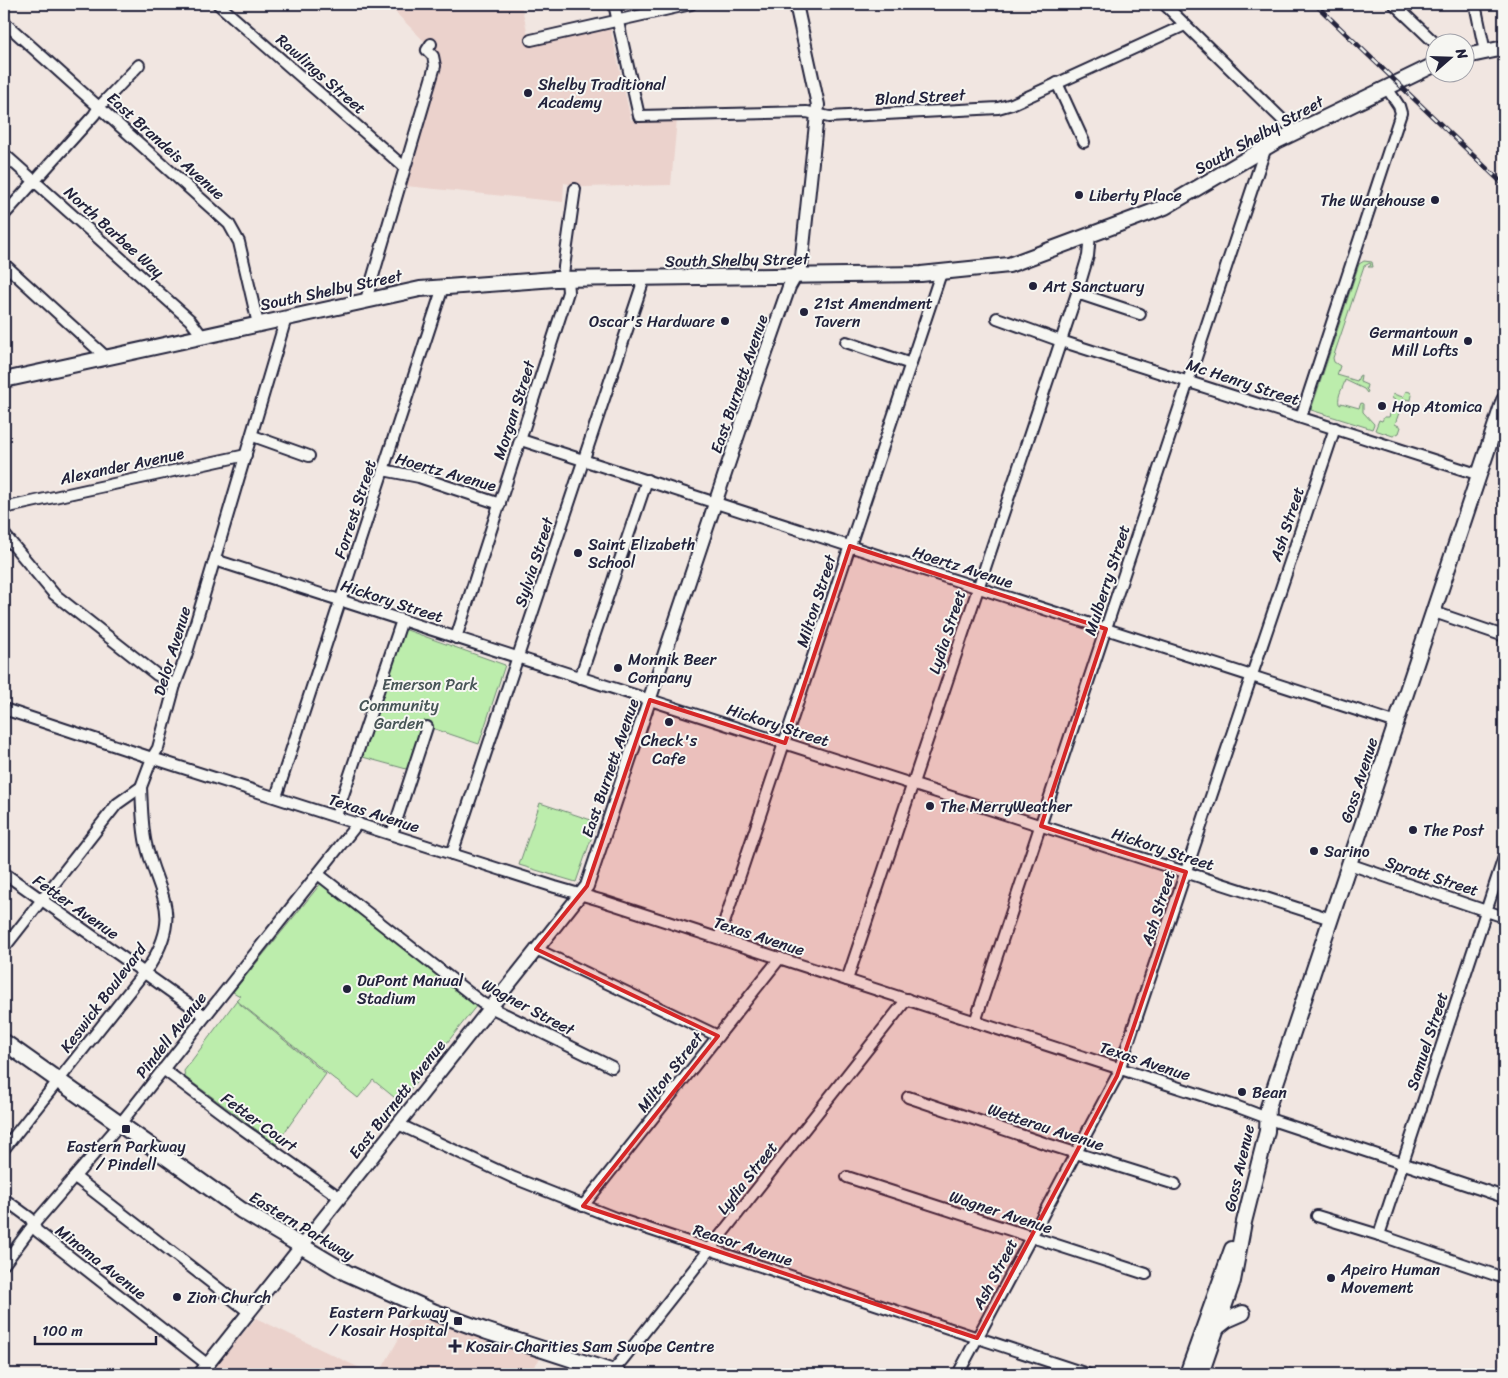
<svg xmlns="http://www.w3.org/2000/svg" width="1508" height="1378" viewBox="0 0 1508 1378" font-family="Sriracha,sans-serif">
	<rect width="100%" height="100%" fill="#f1e6e1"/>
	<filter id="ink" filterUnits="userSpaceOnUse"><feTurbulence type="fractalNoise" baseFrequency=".02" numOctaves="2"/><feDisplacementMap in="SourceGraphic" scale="10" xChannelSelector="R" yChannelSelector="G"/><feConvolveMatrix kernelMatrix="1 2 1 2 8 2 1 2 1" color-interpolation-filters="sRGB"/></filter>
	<g filter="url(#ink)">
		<g fill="#ebd2cc">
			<polygon points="387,4 521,4 529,39 610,26 631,120 677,119 671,185 584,187 564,183 563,202 406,186 409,164 434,51"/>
			<polygon points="415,1310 543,1355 528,1374 379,1374"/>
			<polygon points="256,1318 372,1374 209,1373"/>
		</g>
		<g fill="#bcedac" stroke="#6f8874">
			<path d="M1364,261L1372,262L1373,267H1368L1371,265L1370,263L1364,266L1333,358L1334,362L1340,366L1337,375L1357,381L1359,376L1361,375L1360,382L1367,385L1366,389L1368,391L1367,393L1364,389L1345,380C1344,387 1337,394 1339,404L1341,405V403L1359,408L1361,403L1363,404V412L1374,424L1372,429L1311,410L1359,264Z"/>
			<polygon points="1406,391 1410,392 1412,395 1411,400 1404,399 1395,424 1401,427 1399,433 1393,436 1375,430 1379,420 1382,421 1384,417 1389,417 1395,400 1392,398 1393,394 1403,397"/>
			<polygon points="401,628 505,665 479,744 423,725 410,770 359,756"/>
			<polygon points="540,803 597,822 576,882 519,865"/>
			<polygon points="322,882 477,1005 400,1102 373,1080 358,1098 236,1000 240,996 233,992"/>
			<polygon points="236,1001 326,1074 276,1144 185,1077 184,1071"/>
		</g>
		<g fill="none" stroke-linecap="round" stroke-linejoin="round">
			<defs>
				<g id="minor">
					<polyline points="218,4 404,167"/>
					<polyline points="614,4 639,116 807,112 829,117 998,108 1012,104 1185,25"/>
					<polyline points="1164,4 1295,132"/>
					<polyline points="1394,4 1436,44"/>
					<polyline points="1475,4 1485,52"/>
					<polyline points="4,22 229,224 239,242 258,324"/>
					<polyline points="531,40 691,4"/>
					<polyline points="1057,83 1084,142"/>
					<polyline points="4,154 190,320 202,336"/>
					<polyline points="4,215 94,115 99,107 139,65"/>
					<polyline points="4,264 106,357"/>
					<polyline points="1077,293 1140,314"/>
					<polyline points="366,300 435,66 433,56 427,50 431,44"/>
					<polyline points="997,318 1061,341 1480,475"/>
					<polyline points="846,342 911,364"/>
					<polyline points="1301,417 1401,113 1399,106 1387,88"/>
					<polyline points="253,436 309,456"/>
					<polyline points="521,440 1397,723"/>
					<polyline points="383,470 419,477 500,504"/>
					<polyline points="4,508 246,455"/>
					<polyline points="4,534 54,594 157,675 175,685"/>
					<polyline points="215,560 1331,919"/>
					<polyline points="1434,612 1504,636"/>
					<polyline points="456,638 568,292 567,279 563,274 575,189"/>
					<polyline points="580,678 647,480"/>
					<polyline points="4,709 152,758 555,887 600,900 1238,1107 1278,1122 1504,1197"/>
					<polyline points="276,797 443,287"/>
					<polyline points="336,816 402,620"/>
					<polyline points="392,834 427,727"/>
					<polyline points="452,854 644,279"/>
					<polyline points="1349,864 1504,917"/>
					<polyline points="4,873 205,1016"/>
					<polyline points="318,874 482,1003 612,1067"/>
					<polyline points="719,938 941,273"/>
					<polyline points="4,948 117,804 141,787 152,758 158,748 175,685 186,656 286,318"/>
					<polyline points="536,949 718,1036"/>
					<polyline points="847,980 1077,293 1088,256 1090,235"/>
					<polyline points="975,1022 1266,147"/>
					<polyline points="163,1069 240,1127 339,1197"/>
					<polyline points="908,1097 1047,1144 1175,1184"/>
					<polyline points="398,1124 514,1178 615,1218 1087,1374"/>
					<path d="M4,1149L150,965C183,912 158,895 146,844C142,826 142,806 141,787"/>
					<polyline points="75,1177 249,1312"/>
					<polyline points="847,1177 1146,1274"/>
					<polyline points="4,1199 30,1218 37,1231 208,1365"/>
					<polyline points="583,1206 780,958"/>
					<polyline points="1317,1216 1379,1235 1504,1278"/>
					<polyline points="1379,1235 1504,857"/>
					<polyline points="4,1264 34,1224 120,1124 358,823"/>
					<polyline points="610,1374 623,1359 907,999"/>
					<polyline points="958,1374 1117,1076 1335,428"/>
				</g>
				<polyline id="tertiary" points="200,1374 587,886 752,393 789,287 801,266 818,105 796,4"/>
				<g id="secondary">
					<polyline points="1466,56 1504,48"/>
					<polyline points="4,380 420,289 555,279 921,274 1009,265 1165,207 1277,141 1436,64"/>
					<polyline points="1218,1327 1227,1320 1243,1313"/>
					<polyline points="1187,1374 1232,1249"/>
					<polyline points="1201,1374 1233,1281 1244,1222 1267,1131 1268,1107 1504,400"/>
				</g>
				<polyline id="primary" points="4,1042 241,1210 347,1273 434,1312 486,1331 618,1374"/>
			</defs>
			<use href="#minor" stroke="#22223b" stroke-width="14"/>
			<use href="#tertiary" stroke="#22223b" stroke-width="16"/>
			<use href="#secondary" stroke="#22223b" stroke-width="18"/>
			<use href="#primary" stroke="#22223b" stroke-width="19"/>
			<use href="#minor" stroke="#f6f6f2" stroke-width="10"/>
			<use href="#tertiary" stroke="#f6f6f2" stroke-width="12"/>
			<use href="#secondary" stroke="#f6f6f2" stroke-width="14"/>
			<use href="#primary" stroke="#f6f6f2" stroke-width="15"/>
			<defs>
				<polyline id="rail" points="1315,4 1504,185"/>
			</defs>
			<use href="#rail" stroke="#22223b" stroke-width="4.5"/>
			<use href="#rail" stroke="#f6f6f2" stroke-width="2.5" stroke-dasharray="8" stroke-linecap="butt"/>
		</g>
	</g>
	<path fill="#d62828" fill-opacity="0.2" stroke="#d62828" stroke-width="4" stroke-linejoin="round" d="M850,546L1106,629L1041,826L1186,872L1117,1076L977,1338L583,1206L718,1036L536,949L587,886L650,700L785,743Z"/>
	<g fill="#22223b" stroke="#f6f6f2" stroke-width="2">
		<circle cx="528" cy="93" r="5"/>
		<circle cx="1079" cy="195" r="5"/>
		<circle cx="1435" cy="200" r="5"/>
		<circle cx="1033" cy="286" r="5"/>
		<circle cx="804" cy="312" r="5"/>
		<circle cx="725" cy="321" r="5"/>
		<circle cx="1468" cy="341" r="5"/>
		<circle cx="1382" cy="406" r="5"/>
		<circle cx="578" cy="553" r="5"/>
		<circle cx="618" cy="668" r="5"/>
		<circle cx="669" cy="722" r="5"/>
		<circle cx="930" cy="806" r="5"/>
		<circle cx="1413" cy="830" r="5"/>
		<circle cx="1314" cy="851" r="5"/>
		<circle cx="347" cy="989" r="5"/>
		<circle cx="1242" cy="1092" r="5"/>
		<rect x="121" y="1124" width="10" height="10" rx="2.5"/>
		<circle cx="1331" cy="1278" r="5"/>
		<circle cx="177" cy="1297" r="5"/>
		<rect x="453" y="1316" width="10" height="10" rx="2.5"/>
		<path d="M452.5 1338.5h5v5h5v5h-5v5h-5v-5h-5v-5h5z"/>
	</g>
	<g text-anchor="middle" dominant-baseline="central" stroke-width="4" stroke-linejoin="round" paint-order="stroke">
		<g font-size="16" fill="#22223b" stroke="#f6f6f2">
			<text transform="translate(321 74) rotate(41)">Rawlings Street</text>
			<text transform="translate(920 97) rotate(-3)">Bland Street</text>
			<text transform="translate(1259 135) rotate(-29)">South Shelby Street</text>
			<text transform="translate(166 146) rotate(42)">East Brandeis Avenue</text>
			<text transform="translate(114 232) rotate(42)">North Barbee Way</text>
			<text transform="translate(737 260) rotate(-1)">South Shelby Street</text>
			<text transform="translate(331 290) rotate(-12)">South Shelby Street</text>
			<text transform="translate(1243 382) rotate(18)">Mc Henry Street</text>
			<text transform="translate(739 384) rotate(-71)">East Burnett Avenue</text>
			<text transform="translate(514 410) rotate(-72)">Morgan Street</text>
			<text transform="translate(122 466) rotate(-12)">Alexander Avenue</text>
			<text transform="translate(446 472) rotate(16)">Hoertz Avenue</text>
			<text transform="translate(355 509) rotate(-72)">Forrest Street</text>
			<text transform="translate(1287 524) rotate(-72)">Ash Street</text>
			<text transform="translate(534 562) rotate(-72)">Sylvia Street</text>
			<text transform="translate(963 567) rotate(18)">Hoertz Avenue</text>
			<text transform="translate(1107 580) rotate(-72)">Mulberry Street</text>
			<text transform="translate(392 601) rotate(18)">Hickory Street</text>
			<text transform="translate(816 601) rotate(-72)">Milton Street</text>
			<text transform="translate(947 632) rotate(-72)">Lydia Street</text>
			<text transform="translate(172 651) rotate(-73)">Delor Avenue</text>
			<text transform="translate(778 725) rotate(18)">Hickory Street</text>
			<text transform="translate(610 768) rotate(-71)">East Burnett Avenue</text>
			<text transform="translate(1359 780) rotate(-72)">Goss Avenue</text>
			<text transform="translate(374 813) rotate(18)">Texas Avenue</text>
			<text transform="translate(1163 849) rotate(18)">Hickory Street</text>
			<text transform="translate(1432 876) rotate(18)">Spratt Street</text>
			<text transform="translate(76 907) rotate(35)">Fetter Avenue</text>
			<text transform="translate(1158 908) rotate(-72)">Ash Street</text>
			<text transform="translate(759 936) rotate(18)">Texas Avenue</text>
			<text transform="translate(103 998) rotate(-53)">Keswick Boulevard</text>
			<text transform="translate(528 1007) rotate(28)">Wagner Street</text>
			<text transform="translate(171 1035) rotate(-52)">Pindell Avenue</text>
			<text transform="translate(1427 1041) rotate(-72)">Samuel Street</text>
			<text transform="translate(1145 1061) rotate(18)">Texas Avenue</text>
			<text transform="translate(670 1072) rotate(-52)">Milton Street</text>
			<text transform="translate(397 1099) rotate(-52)">East Burnett Avenue</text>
			<text transform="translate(259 1122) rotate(36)">Fetter Court</text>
			<text transform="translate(1046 1127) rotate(18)">Wetterau Avenue</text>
			<text transform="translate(1239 1168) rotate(-77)">Goss Avenue</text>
			<text transform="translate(747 1178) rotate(-52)">Lydia Street</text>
			<text transform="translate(1001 1212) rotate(18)">Wagner Avenue</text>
			<text transform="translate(302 1226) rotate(31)">Eastern Parkway</text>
			<text transform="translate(743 1245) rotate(18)">Reasor Avenue</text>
			<text transform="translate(101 1262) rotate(38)">Minoma Avenue</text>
			<text transform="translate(995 1274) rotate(-62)">Ash Street</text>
		</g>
		<g font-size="16" fill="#22223b" stroke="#f6f6f2" text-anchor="start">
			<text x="538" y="84">Shelby Traditional<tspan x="538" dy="18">Academy</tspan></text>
			<text x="1089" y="195">Liberty Place</text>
			<text x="1425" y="200" text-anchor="end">The Warehouse</text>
			<text x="1043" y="286">Art Sanctuary</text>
			<text x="814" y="303">21st Amendment<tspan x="814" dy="18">Tavern</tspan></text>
			<text x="715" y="321" text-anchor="end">Oscar's Hardware</text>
			<text x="1458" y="332" text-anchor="end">Germantown<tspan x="1458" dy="18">Mill Lofts</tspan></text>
			<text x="1392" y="406">Hop Atomica</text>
			<text x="588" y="544">Saint Elizabeth<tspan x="588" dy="18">School</tspan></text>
			<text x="628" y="659">Monnik Beer<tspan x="628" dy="18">Company</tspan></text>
			<text x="669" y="740" text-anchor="middle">Check's<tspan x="669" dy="18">Cafe</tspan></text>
			<text x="940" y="806">The MerryWeather</text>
			<text x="1423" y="830">The Post</text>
			<text x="1324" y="851">Sarino</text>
			<text x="357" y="980">DuPont Manual<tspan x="357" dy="18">Stadium</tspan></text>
			<text x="1252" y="1092">Bean</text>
			<text x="126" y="1146" text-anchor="middle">Eastern Parkway<tspan x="126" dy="18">/ Pindell</tspan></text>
			<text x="1341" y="1269">Apeiro Human<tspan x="1341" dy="18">Movement</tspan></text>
			<text x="187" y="1297">Zion Church</text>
			<text x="448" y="1312" text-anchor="end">Eastern Parkway<tspan x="448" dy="18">/ Kosair Hospital</tspan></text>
			<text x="466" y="1346">Kosair Charities Sam Swope Centre</text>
		</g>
		<g font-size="16" fill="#485557" stroke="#f6f6f2">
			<text x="430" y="684">Emerson Park</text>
			<text x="399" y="705">Community<tspan x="399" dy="18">Garden</tspan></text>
		</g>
	</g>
	<rect width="1508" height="1378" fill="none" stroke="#f6f6f2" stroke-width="20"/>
	<rect x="10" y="10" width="1488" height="1358" fill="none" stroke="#22223b" stroke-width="2" filter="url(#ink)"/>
	<g transform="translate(1450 58) rotate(70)"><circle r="24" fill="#f6f6f2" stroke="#a1a1a9"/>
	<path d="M0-4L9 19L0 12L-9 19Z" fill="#22223b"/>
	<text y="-8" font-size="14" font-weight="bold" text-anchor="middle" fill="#22223b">N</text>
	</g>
	<path d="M35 1336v8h121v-8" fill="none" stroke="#22223b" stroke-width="2.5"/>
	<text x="42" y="1336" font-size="15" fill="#22223b" stroke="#f6f6f2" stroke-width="4" paint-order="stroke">100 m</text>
</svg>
